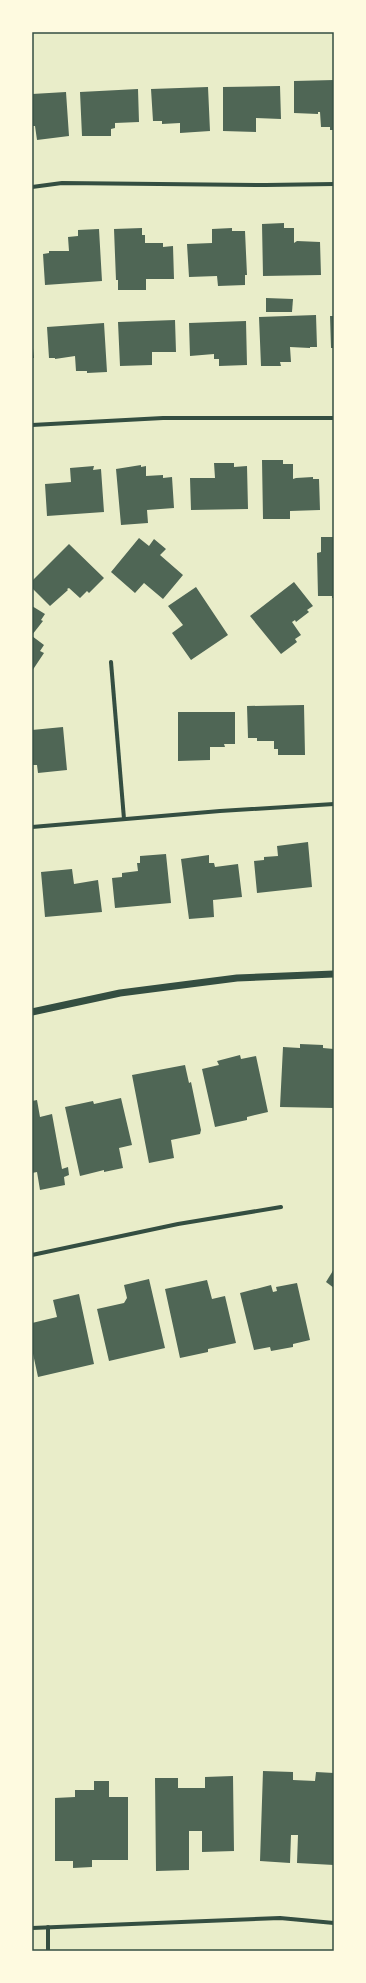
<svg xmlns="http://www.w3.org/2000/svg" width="366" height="1983" viewBox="0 0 366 1983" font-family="Overpass,sans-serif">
	<rect width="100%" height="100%" fill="#e9edc9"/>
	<g fill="#4f6655">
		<polygon points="334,80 334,130 330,130 330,127 321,127 320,112 318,112 318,114 294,113 294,81"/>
		<polygon points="280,86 281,119 256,118 256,132 223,131 223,87"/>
		<polygon points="208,87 210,131 180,133 180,123 162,124 162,121 153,121 151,89"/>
		<polygon points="138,89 139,122 115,123 115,128 111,129 111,136 82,136 80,92"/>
		<polygon points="66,92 69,136 37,140 35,126 32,126 32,94"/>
		<polygon points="284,223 284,228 294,228 294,243 297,241 320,242 321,275 263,276 262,224"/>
		<polygon points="142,228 142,235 145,235 145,243 163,243 163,247 173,246 174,279 146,279 146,290 118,290 118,280 116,280 114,229"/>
		<polygon points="232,228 232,231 245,231 247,275 245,275 245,285 218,286 217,276 189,277 187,244 212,243 212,229"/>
		<polygon points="99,229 102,281 45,285 43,254 49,253 49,251 69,251 68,237 78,236 78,230"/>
		<polygon points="266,298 293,299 292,312 266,312"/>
		<polygon points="316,315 317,347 310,347 310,348 290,347 291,362 280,362 281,366 261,366 259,317"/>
		<polygon points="330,316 334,316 334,348 331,348"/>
		<polygon points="175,320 176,352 152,352 152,365 120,366 118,322"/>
		<polygon points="246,321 247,365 219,366 219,359 214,359 214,354 190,356 189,323"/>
		<polygon points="104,323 107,372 87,373 87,371 76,371 75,356 55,359 55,358 49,358 47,327"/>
		<polygon points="32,339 34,358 32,358"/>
		<polygon points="262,460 283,460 283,464 293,464 293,479 296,478 313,477 313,479 319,479 320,510 290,511 290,519 263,519"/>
		<polygon points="214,463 234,463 234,467 247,466 248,509 191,510 190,478 215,478"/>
		<polygon points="141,465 141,467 146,466 146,476 163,475 163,478 172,477 174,508 147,510 148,523 121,525 116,469"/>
		<polygon points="94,466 93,470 101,469 104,512 47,516 45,484 71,482 70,468"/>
		<polygon points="321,537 334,537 334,598 332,598 332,596 318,596 317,553 321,552"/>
		<polygon points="139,538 149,546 154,539 166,549 160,555 183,575 163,599 144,583 135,593 111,572"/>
		<polygon points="69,544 104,578 89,593 87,591 80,598 69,588 67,589 68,590 50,606 32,588 32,581"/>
		<polygon points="294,582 313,606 307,610 309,612 296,622 295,620 292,622 301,635 295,639 297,642 281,654 250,616"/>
		<polygon points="196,587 228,635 191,660 172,633 183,625 168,606"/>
		<polygon points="32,606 45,614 41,620 43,621 32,635"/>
		<polygon points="32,636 44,645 40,651 44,653 32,671"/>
		<polygon points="304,705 305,755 278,755 278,749 274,749 274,741 257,741 257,738 248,738 247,706"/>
		<polygon points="178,712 235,712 235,744 224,744 225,747 210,747 210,760 178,761"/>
		<polygon points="63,727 67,770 38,773 37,765 32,765 32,730"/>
		<polygon points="308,842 312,887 257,893 254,861 264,860 264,857 278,856 277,846"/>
		<polygon points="166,854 171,903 115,908 112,878 122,877 122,873 138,871 137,863 140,863 140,856"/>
		<polygon points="209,855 209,863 214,863 215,867 238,864 242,897 213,900 214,917 189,919 181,859"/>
		<polygon points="72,869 74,884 98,880 102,912 45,917 41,872"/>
		<polygon points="300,1044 323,1045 323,1048 334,1049 334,1108 280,1107 283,1047 300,1048"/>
		<polygon points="240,1055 241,1059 256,1056 268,1112 247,1117 247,1120 215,1127 202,1069 219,1065 217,1061"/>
		<polygon points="185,1065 189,1083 191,1082 201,1130 200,1134 171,1140 174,1158 149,1163 132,1075"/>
		<polygon points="121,1098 132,1145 119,1148 123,1168 104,1172 104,1170 80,1176 65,1107 93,1101 94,1104"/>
		<polygon points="37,1100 40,1117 52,1114 62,1169 68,1167 69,1175 64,1177 65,1185 40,1190 37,1172 32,1173 32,1101"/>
		<polygon points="334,1269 334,1288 326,1282"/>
		<polygon points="149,1279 165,1348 109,1361 97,1309 124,1303 127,1298 124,1285"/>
		<polygon points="207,1280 212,1299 225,1296 236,1343 208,1349 208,1352 180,1358 165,1289"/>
		<polygon points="297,1283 310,1340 293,1344 293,1347 271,1351 270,1347 254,1350 240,1293 271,1285 273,1292 277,1291 276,1287"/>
		<polygon points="79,1294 94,1364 38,1377 32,1349 32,1323 57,1317 53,1300"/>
		<polygon points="263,1771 293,1772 293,1780 315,1781 316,1772 334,1773 334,1865 297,1863 298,1835 291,1835 290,1863 260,1861"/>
		<polygon points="233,1776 234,1851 202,1852 202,1831 189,1831 189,1870 156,1871 155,1778 178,1778 178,1788 205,1788 205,1777"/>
		<polygon points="94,1781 109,1781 109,1797 128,1797 128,1860 92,1860 92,1867 73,1868 73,1861 55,1861 55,1798 75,1797 75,1790 94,1790"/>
	</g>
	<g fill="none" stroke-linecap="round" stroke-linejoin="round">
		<g stroke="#344e41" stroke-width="4">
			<polyline points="32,187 62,183 266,185 334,184"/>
			<polyline points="32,425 163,418 334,418"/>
			<polyline points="111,662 124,819"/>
			<polyline points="32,827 220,811 334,804"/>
			<polyline points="32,1255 178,1224 281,1207"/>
			<polyline points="32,1928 280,1918 334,1923"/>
			<polyline points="48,1951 48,1927"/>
		</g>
		<polyline stroke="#344e41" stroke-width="7" points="32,1012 120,993 237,978 334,974"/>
	</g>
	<rect width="366" height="1983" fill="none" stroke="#fefae0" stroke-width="66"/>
	<rect x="33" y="33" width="300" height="1917" fill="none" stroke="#344e41" stroke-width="1.5"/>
</svg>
